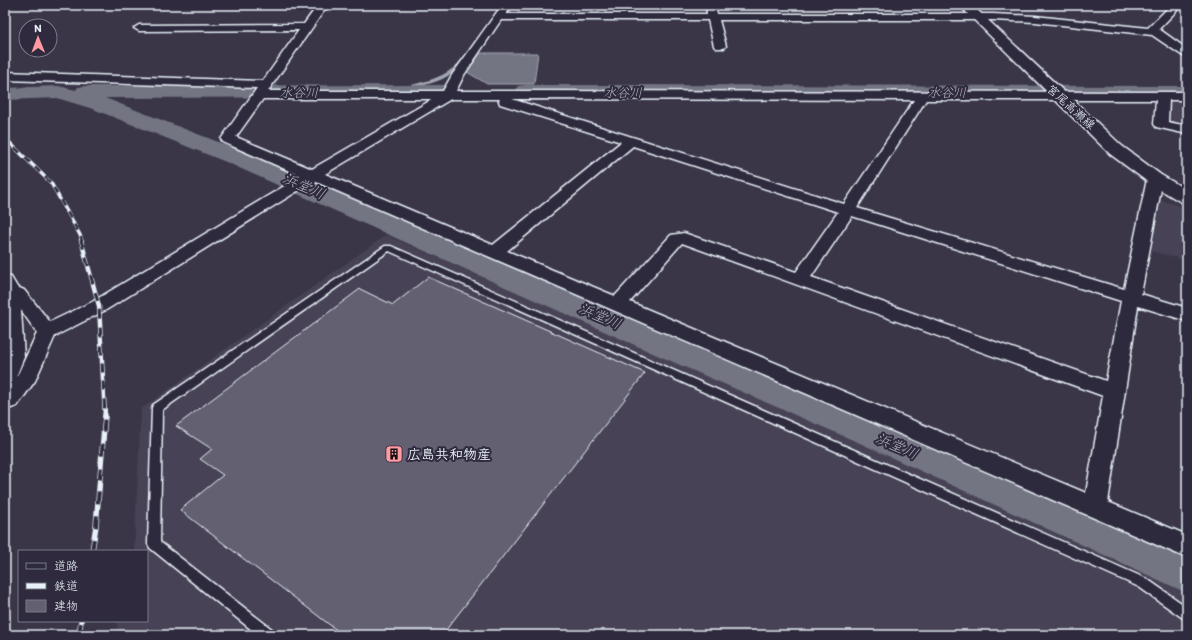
<svg xmlns="http://www.w3.org/2000/svg" width="1192" height="640" viewBox="0 0 1192 640" font-family="Itim,'Klee One',sans-serif">
	<rect width="100%" height="100%" fill="#3a3648"/>
	<filter id="ink" filterUnits="userSpaceOnUse"><feTurbulence type="fractalNoise" baseFrequency=".025" numOctaves="2"/><feDisplacementMap in="SourceGraphic" scale="8" xChannelSelector="R" yChannelSelector="G"/><feConvolveMatrix kernelMatrix="1 2 1 2 8 2 1 2 1" color-interpolation-filters="sRGB"/></filter>
	<g filter="url(#ink)">
		<g fill="#464354">
			<polygon points="1170,99 1187,99 1187,127 1165,122"/>
			<polygon points="1157,199 1187,208 1187,261 1151,251"/>
			<polygon points="386,235 1187,585 1187,635 116,635 118,621 147,621 147,551 134,551 141,409"/>
		</g>
		<polygon fill="#737482" stroke="#a2a6b1" points="481,53 538,53 534,84 487,84 467,72"/>
		<g fill="none" stroke-linecap="round" stroke-linejoin="round">
			<path stroke="#a2a6b1" stroke-width="3.5" d="M393,91C415,85 442,83 459,65C466,57 472,47 479,38"/>
			<g fill="#737482" fill-rule="evenodd">
				<polygon points="450,85 458,86 461,91 458,96 450,97 105,98 244,152 681,339 888,424 1187,552 1187,593 862,444 657,355 226,162 93,109 57,98 5,100 5,88 58,86 76,90 78,87 86,86"/>
				<polygon points="526,85 1187,86 1187,98 526,97 518,96 515,91 518,86"/>
			</g>
		</g>
		<polygon fill="#636171" stroke="#e8f1f8" points="428,277 645,373 442,635 343,635 180,510 223,475 200,459 212,449 176,426 360,289 393,305"/>
		<g fill="none" stroke-linecap="round" stroke-linejoin="round">
			<defs>
				<polygon id="lane" points="385,246 391,246 1147,579 1187,607 1187,621 1139,587 389,251 162,410 160,542 273,630 275,635 258,635 150,548 148,544 152,408 153,405"/>
				<path id="street" d="M318,5H328L268,91H443L452,75L502,5L511,6L506,14H707L706,5H714L717,14H993L1035,16L1148,28L1171,5H1182L1159,29L1187,49V57L1183,56L1152,35L1035,22L993,20H719L726,46L724,48H716L714,46L708,20H501L464,75L456,91L1187,92V100H1169L1168,122L1187,126V134L1156,127L1154,124L1156,100H926L857,208L1124,289L1147,179L1150,176L1155,174L1160,176L1163,179L1141,294L1187,308V321L1138,306L1108,502L1187,535V558L314,181L106,310L55,336L35,381L17,406L5,410V390L10,384L5,386V275L11,277L17,287L24,290L50,322L92,302L301,176L223,142L221,139L257,88L5,80V72L263,81L299,30L139,31L134,28L139,25L304,24ZM263,99H433L312,169L236,137ZM451,99H500L499,101L500,104L621,142L493,245L325,174ZM512,99L914,100L844,204ZM633,146L838,212L796,272L684,233L671,235L615,296L507,251ZM852,216L1121,301L1106,381L811,277ZM682,243L1103,396L1086,493L630,302ZM21,310L37,333L19,372L16,377L24,357Z"/>
				<polygon id="secondary" points="959,5 972,5 1122,146 1161,175 1187,190 1187,203 1181,202 1149,183 1110,154"/>
			</defs>
			<use href="#lane" stroke="#e8f1f8" stroke-width="3"/>
			<use href="#street" stroke="#e8f1f8" stroke-width="3"/>
			<use href="#secondary" stroke="#e8f1f8" stroke-width="3"/>
			<use href="#lane" fill="#2f2a3d" fill-rule="evenodd"/>
			<use href="#street" fill="#2f2a3d" fill-rule="evenodd"/>
			<use href="#secondary" fill="#2f2a3d" fill-rule="evenodd"/>
			<defs>
				<polyline id="rail-far2" points="5,138 51,183 80,235 82,241"/>
				<polyline id="rail-far1" points="81,240 99,306 105,416"/>
				<g id="rail">
					<polyline points="92,551 96,526 105,415"/>
					<polyline points="79,635 81,621"/>
				</g>
			</defs>
			<use href="#rail-far2" stroke="#e8f1f8" stroke-width="3.5"/>
			<use href="#rail-far1" stroke="#e8f1f8" stroke-width="4.5"/>
			<use href="#rail" stroke="#e8f1f8" stroke-width="5.5"/>
			<use href="#rail-far2" stroke="#2f2a3d" stroke-width="2.5" stroke-dasharray="7" stroke-linecap="butt"/>
			<use href="#rail-far1" stroke="#2f2a3d" stroke-width="3" stroke-dasharray="9" stroke-linecap="butt"/>
			<use href="#rail" stroke="#2f2a3d" stroke-width="4" stroke-dasharray="12" stroke-linecap="butt"/>
		</g>
	</g>
	<defs>
		<symbol id="building-square" viewBox="-11 -11 22 22"><rect x="-9" y="-9" width="18" height="18" rx="4" fill="#ff9aa2" stroke="#2f2a3d"/><path d="M-4-6H4V6H1V3H-1V6H-4ZM-2.5-4.3h1.7v1.8h-1.7ZM.8-4.3h1.7v1.8H.8ZM-2.5-1h1.7V.8h-1.7ZM.8-1h1.7V.8H.8Z" fill="#111"/></symbol>
	</defs>
	<g fill-rule="evenodd">
		<use href="#building-square" x="384" y="444" width="20" height="20"/>
	</g>
	<g text-anchor="middle" dominant-baseline="central" stroke-width="4" stroke-linejoin="round" paint-order="stroke">
		<g font-size="12" fill="#e8f1f8" stroke="#2f2a3d">
			<text transform="translate(1071 107) rotate(42)">宮尾高瀬線</text>
		</g>
		<g font-size="13" font-style="italic" fill="#aeb2bd" stroke="#2f2a3d">
			<text x="299" y="92">水谷川</text>
			<text x="623" y="92">水谷川</text>
			<text x="947" y="92">水谷川</text>
		</g>
		<g font-size="14" font-weight="bold" fill="#e8f1f8" stroke="#2f2a3d" text-anchor="start">
			<text x="407" y="454">広島共和物産</text>
		</g>
		<g font-size="15" font-style="italic" fill="#aeb2bd" stroke="#2f2a3d">
			<text transform="translate(304 186) rotate(24)">浜堂川</text>
			<text transform="translate(600 316) rotate(24)">浜堂川</text>
			<text transform="translate(897 446) rotate(24)">浜堂川</text>
		</g>
	</g>
	<rect width="1192" height="640" fill="none" stroke="#2f2a3d" stroke-width="20"/>
	<rect x="10" y="10" width="1172" height="620" fill="none" stroke="#e8f1f8" stroke-width="1.5" filter="url(#ink)"/>
	<rect x="18" y="550" width="130" height="72" fill="#2f2a3d" stroke="#797a88"/>
	<rect x="26" y="563" width="20" height="6" fill="#2f2a3d" stroke="#797a88"/>
	<text x="54" y="570" font-size="12" fill="#e8f1f8">道路</text>
	<rect x="26" y="583" width="20" height="6" fill="#e8f1f8" stroke="#797a88"/>
	<text x="54" y="590" font-size="12" fill="#e8f1f8">鉄道</text>
	<rect x="26" y="600" width="20" height="12" fill="#636171" stroke="#797a88"/>
	<text x="54" y="610" font-size="12" fill="#e8f1f8">建物</text>
	<g transform="translate(38 38) rotate(359)"><circle r="19" fill="#2f2a3d" stroke="#797a88"/>
	<path d="M0-3L7 15L0 10L-7 15Z" fill="#ff9aa2"/>
	<text y="-6" font-size="11" font-weight="bold" text-anchor="middle" fill="#e8f1f8">N</text>
	</g>
</svg>
